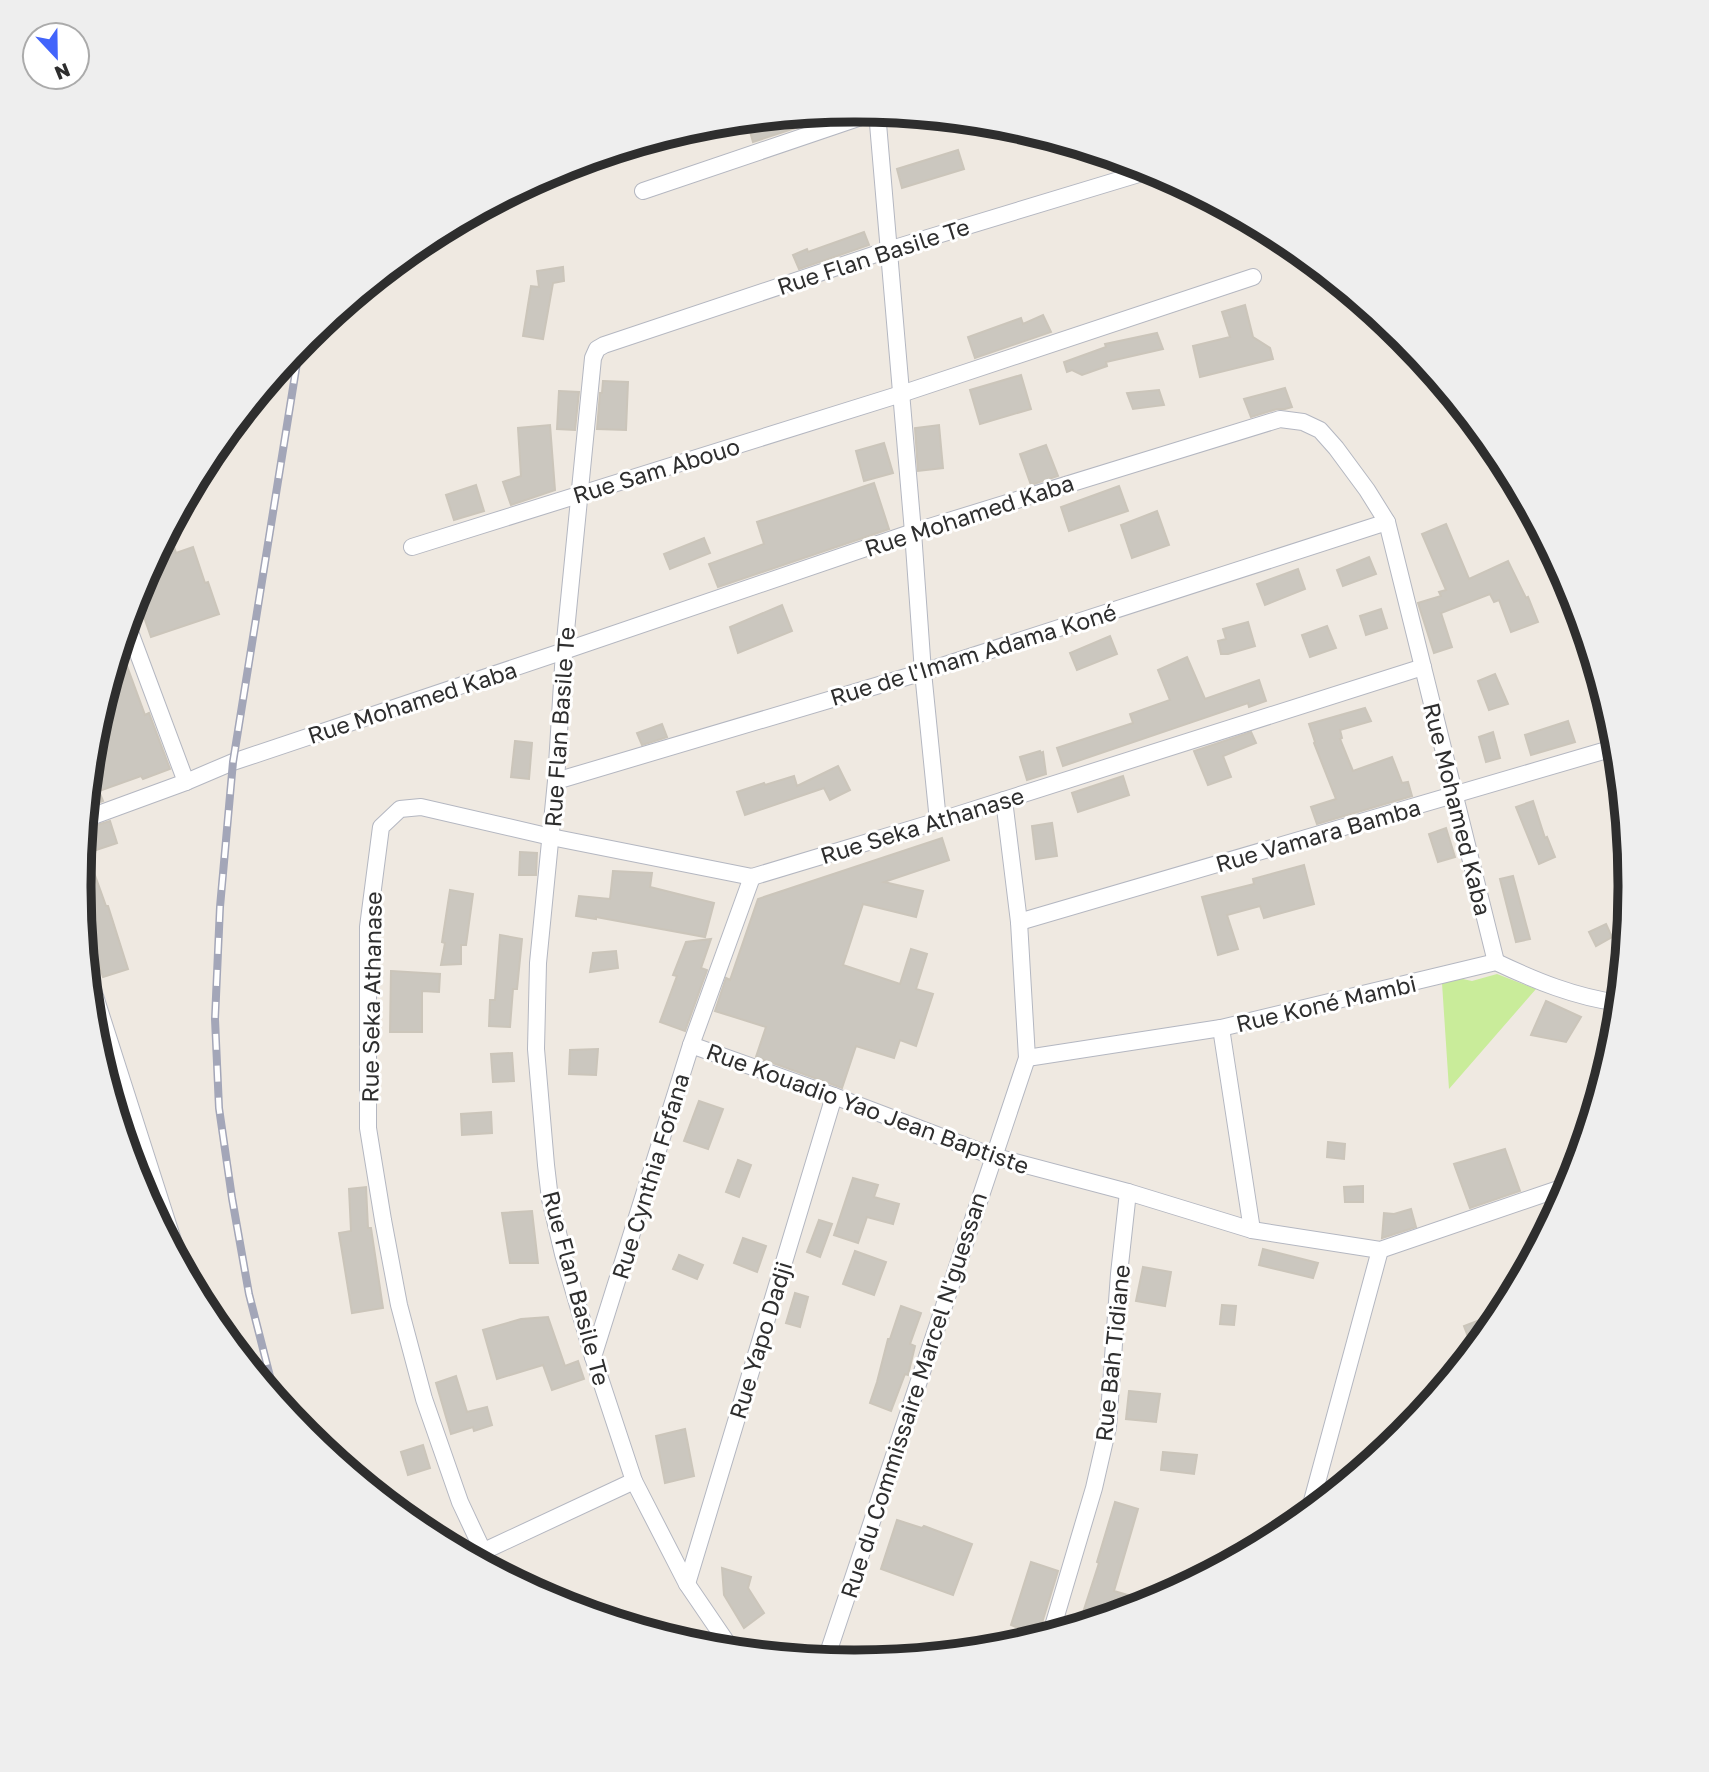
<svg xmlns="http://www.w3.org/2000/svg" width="1709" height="1772" viewBox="0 0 1709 1772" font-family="'Golos Text',sans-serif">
	<rect width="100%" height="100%" fill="#efe9e1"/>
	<polygon fill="#c9ec9a" points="1497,974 1536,989 1449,1089 1442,983 1444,975 1472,981"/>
	<g fill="#cbc7bf" stroke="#cbc5ba" stroke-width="2">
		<polygon points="822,113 823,119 753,142 747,121"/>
		<polygon points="958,150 964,169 902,188 897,169"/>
		<polygon points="864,232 869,245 799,269 793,255 807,249 808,252"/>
		<polygon points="563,267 564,281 553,283 543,339 523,336 531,286 539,287 537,271"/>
		<polygon points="1245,305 1253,337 1270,348 1273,359 1200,377 1193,346 1230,337 1222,312"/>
		<polygon points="1043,315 1051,332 975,358 968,337 1021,318 1023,324"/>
		<polygon points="1157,333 1163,349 1106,362 1107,366 1082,375 1072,370 1067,372 1064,362 1106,347 1105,344"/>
		<polygon points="1021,375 1031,409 980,424 970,390"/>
		<polygon points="603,381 628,382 626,430 597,429 600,393 602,393"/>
		<polygon points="1285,388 1292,407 1285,409 1277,409 1251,417 1244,399"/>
		<polygon points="1159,390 1164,405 1133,409 1127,393"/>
		<polygon points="559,391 579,392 575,430 557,429"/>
		<polygon points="550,425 555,490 511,505 503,482 521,476 518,428"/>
		<polygon points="939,425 943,468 918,471 915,428"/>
		<polygon points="884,443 893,473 864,481 856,451"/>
		<polygon points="1046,445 1058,476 1031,485 1020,454"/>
		<polygon points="874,483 889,529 718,587 709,564 764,544 757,522"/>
		<polygon points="476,485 484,511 454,520 446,495"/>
		<polygon points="1119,486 1128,511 1069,531 1061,507"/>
		<polygon points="1157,511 1169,545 1132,558 1121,525"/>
		<polygon points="1446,524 1469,579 1508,561 1526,598 1528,597 1538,622 1511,632 1499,600 1494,602 1490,594 1441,613 1452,647 1434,653 1418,603 1441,596 1439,592 1446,590 1422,534"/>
		<polygon points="169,531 176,553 193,547 205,583 208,582 219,614 151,637 136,594"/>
		<polygon points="704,538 710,553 670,569 664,554"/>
		<polygon points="1369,557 1376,574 1343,586 1337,570"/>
		<polygon points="1298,569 1305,589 1265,605 1257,584"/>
		<polygon points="782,605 792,631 738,653 730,627"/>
		<polygon points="1381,609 1387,628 1366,635 1360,616"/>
		<polygon points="1248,622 1255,646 1228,654 1221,654 1218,641 1226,639 1223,629"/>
		<polygon points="1327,626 1336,648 1310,657 1302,635"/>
		<polygon points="1110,636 1117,654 1077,670 1070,653"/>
		<polygon points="120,647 145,715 149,713 170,769 143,779 141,776 99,791 103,801 87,807 94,734"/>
		<polygon points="1187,657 1205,699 1259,680 1266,701 1249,707 1248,703 1063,766 1057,748 1133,723 1130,714 1170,700 1158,670"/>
		<polygon points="1495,674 1508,704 1489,710 1478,681"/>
		<polygon points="1365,708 1371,721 1340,730 1342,738 1340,739 1353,771 1392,757 1402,783 1408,782 1412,796 1317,824 1311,807 1336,799 1314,743 1315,742 1309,724"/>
		<polygon points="1568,721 1575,742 1531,755 1525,735"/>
		<polygon points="662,724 667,737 642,745 637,733"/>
		<polygon points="1251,732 1256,743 1223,756 1231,777 1208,785 1194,751"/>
		<polygon points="1493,732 1500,758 1486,762 1479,737"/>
		<polygon points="515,741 532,743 529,779 511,777"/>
		<polygon points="1040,751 1041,753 1043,752 1046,774 1027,780 1020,757"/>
		<polygon points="838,766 850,790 830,800 824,788 745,815 737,792 764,783 765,785 794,776 797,786"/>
		<polygon points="1123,776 1129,795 1078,812 1072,793"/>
		<polygon points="1533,801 1545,838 1547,837 1555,857 1539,864 1516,807"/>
		<polygon points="110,821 117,843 87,853 106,906 108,906 128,969 103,977 81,907 79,886 84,829"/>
		<polygon points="1052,823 1057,856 1036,859 1032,826"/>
		<polygon points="1446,828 1455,857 1438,862 1429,834"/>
		<polygon points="942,838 949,860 884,882 923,891 916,917 863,904 843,965 900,984 911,949 927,954 916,989 933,994 916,1046 900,1040 894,1058 856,1046 842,1088 756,1057 766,1027 715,1011 726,978 730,980 758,899"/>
		<polygon points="520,852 537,853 536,875 519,875"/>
		<polygon points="1304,865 1314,904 1264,918 1260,906 1227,915 1238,949 1218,955 1202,897 1254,884 1253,879"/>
		<polygon points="613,871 652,873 650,887 714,903 705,937 596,917 596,919 576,916 579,896 610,899"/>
		<polygon points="1513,876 1530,939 1516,942 1500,879"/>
		<polygon points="450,890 473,894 466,945 461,945 461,964 441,965 445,943 442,942"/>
		<polygon points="1606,924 1612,937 1596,946 1589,932"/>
		<polygon points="500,935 522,939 517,989 513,989 510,1027 489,1026 490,1000 495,1000"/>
		<polygon points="711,939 701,968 707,970 685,1031 660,1022 677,976 673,975 686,942"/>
		<polygon points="616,951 618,968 590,972 593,953"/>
		<polygon points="391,971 440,974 439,992 422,991 422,1032 390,1032"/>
		<polygon points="1546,1001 1581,1017 1566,1042 1531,1035"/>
		<polygon points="598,1049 596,1075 569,1074 570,1050"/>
		<polygon points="512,1053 514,1081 493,1082 491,1054"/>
		<polygon points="699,1101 723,1109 708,1149 684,1141"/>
		<polygon points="491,1112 492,1133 462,1135 461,1114"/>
		<polygon points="1328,1142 1345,1144 1344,1159 1327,1157"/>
		<polygon points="1505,1149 1520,1191 1470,1208 1454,1164"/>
		<polygon points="738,1160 751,1165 739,1197 726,1192"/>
		<polygon points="853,1178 878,1185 874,1197 899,1204 893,1224 867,1217 858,1243 834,1235"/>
		<polygon points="1363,1186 1363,1202 1345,1202 1344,1187"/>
		<polygon points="366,1187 368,1228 371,1228 383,1308 352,1313 339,1233 351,1231 349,1189"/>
		<polygon points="1411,1209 1416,1227 1382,1238 1384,1213 1394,1214"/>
		<polygon points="532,1211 538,1263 510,1263 502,1213"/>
		<polygon points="819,1220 832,1224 820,1257 807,1252"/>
		<polygon points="743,1238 766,1246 757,1272 734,1263"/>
		<polygon points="1263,1249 1318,1263 1313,1278 1259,1265"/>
		<polygon points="855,1251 886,1262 874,1295 843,1284"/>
		<polygon points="679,1255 703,1265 697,1279 673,1269"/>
		<polygon points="1143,1267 1171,1272 1165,1306 1136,1301"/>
		<polygon points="795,1293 808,1297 800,1327 786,1323"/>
		<polygon points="1222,1305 1236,1306 1234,1325 1220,1324"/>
		<polygon points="901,1306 921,1313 910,1344 915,1346 908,1375 905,1374 891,1411 870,1403 877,1382 888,1339 890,1339"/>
		<polygon points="1503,1311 1499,1317 1473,1350 1464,1326"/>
		<polygon points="548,1317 565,1366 578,1361 584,1379 552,1390 543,1365 497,1379 483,1330 521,1319"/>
		<polygon points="456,1376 467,1412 487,1407 492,1425 474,1431 473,1427 451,1434 436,1383"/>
		<polygon points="1129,1391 1160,1394 1156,1422 1126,1419"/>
		<polygon points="685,1429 694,1476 665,1483 656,1436"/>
		<polygon points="423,1445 430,1468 408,1475 401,1452"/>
		<polygon points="1163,1452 1197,1455 1194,1474 1161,1470"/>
		<polygon points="1115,1502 1138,1509 1114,1591 1131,1596 1126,1610 1079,1625 1099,1563 1097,1562"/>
		<polygon points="897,1520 922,1528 924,1526 972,1544 953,1595 881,1569"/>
		<polygon points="1031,1562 1058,1571 1038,1636 1011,1625"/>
		<polygon points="722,1568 751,1577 748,1588 764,1613 744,1628 724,1595"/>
	</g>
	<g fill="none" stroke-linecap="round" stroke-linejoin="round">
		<defs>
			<g id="minor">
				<polyline points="877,112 913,532 923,672 938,821"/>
				<polyline points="643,191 876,112"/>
				<polyline points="412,547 901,394 1253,277"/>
				<polyline points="127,624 186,782"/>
				<polyline points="556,781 923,672 1387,522"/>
				<polyline points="85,819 186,782 233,762 564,651 913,532 1280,419 1303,422 1320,430 1336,448 1367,490 1387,522 1496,962"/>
				<polyline points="1019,922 1617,747"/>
				<polyline points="87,971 179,1259"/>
				<polyline points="1221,1028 1252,1230"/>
				<polyline points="691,1045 834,1096 992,1156 1128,1192 1252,1230 1380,1250 1570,1185"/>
				<path d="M1027,1058L1221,1028L1496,962C1536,981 1575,997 1619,1003"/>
				<polyline points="593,1357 691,1045 752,877"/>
				<polyline points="1309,1512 1380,1250"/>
				<polyline points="482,1552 634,1481"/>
				<polyline points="490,1566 460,1502 424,1399 399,1305 383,1220 368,1128 368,927 381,827 400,809 421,807 551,837 752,877 938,821 1423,667"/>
				<polyline points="687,1584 834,1096"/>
				<polyline points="1051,1633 1094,1488 1108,1427 1119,1274 1128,1192"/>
				<polyline points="732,1650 687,1584 634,1481 593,1357 563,1254 550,1199 546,1165 536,1049 538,963 556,781 564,651 593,358 597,349 604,345 888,250 1152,170"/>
				<polyline points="826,1659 1027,1058 1019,922 1004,800"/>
			</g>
		</defs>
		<use href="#minor" stroke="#b4b7c1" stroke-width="18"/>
		<use href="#minor" stroke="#fff" stroke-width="16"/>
		<defs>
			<polyline id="rail" points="275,1396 249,1294 232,1198 219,1108 215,1019 220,907 233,762 300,344"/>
		</defs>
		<use href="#rail" stroke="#a3a6b8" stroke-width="8"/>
		<use href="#rail" stroke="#fff" stroke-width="5" stroke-dasharray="16" stroke-linecap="butt"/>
	</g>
	<g text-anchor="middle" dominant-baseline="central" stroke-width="6" stroke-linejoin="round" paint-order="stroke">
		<g font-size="23" fill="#2e2e2e" stroke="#fff">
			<text transform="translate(873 256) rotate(-18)">Rue Flan Basile Te</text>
			<text transform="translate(656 470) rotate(-17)">Rue Sam Abouo</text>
			<text transform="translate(969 515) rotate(-18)">Rue Mohamed Kaba</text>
			<text transform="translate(973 654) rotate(-17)">Rue de l'Imam Adama Koné</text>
			<text transform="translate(412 702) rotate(-18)">Rue Mohamed Kaba</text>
			<text transform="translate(559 727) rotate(-86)">Rue Flan Basile Te</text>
			<text transform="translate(1458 809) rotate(76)">Rue Mohamed Kaba</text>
			<text transform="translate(922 825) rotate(-17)">Rue Seka Athanase</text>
			<text transform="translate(1318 835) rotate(-16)">Rue Vamara Bamba</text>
			<text transform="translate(371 997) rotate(-89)">Rue Seka Athanase</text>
			<text transform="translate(1326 1003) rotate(-13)">Rue Koné Mambi</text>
			<text transform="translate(868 1108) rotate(20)">Rue Kouadio Yao Jean Baptiste</text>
			<text transform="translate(650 1176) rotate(-73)">Rue Cynthia Fofana</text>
			<text transform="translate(577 1288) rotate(75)">Rue Flan Basile Te</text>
			<text transform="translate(760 1340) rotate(-73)">Rue Yapo Dadji</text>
			<text transform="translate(1112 1353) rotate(-84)">Rue Bah Tidiane</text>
			<text transform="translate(913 1395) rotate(-72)">Rue du Commissaire Marcel N'guessan</text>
		</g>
	</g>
	<path d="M0 0H1709V1772H0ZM854 122H855A763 763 0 0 1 1618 885V887A763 763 0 0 1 855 1650H854A763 763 0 0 1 91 887V885A763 763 0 0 1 854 122Z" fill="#eee" fill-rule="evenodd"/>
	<path fill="none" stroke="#2e2e2e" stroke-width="9" d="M854 122H855A763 763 0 0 1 1618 885V887A763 763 0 0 1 855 1650H854A763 763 0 0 1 91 887V885A763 763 0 0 1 854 122Z"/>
	<g transform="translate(56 56) rotate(158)"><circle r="33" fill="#ffffff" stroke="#ababab" stroke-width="2"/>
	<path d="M0-5L12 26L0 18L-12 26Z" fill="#4264fb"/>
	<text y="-10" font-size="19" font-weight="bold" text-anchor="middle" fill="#2e2e2e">N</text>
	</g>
</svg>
